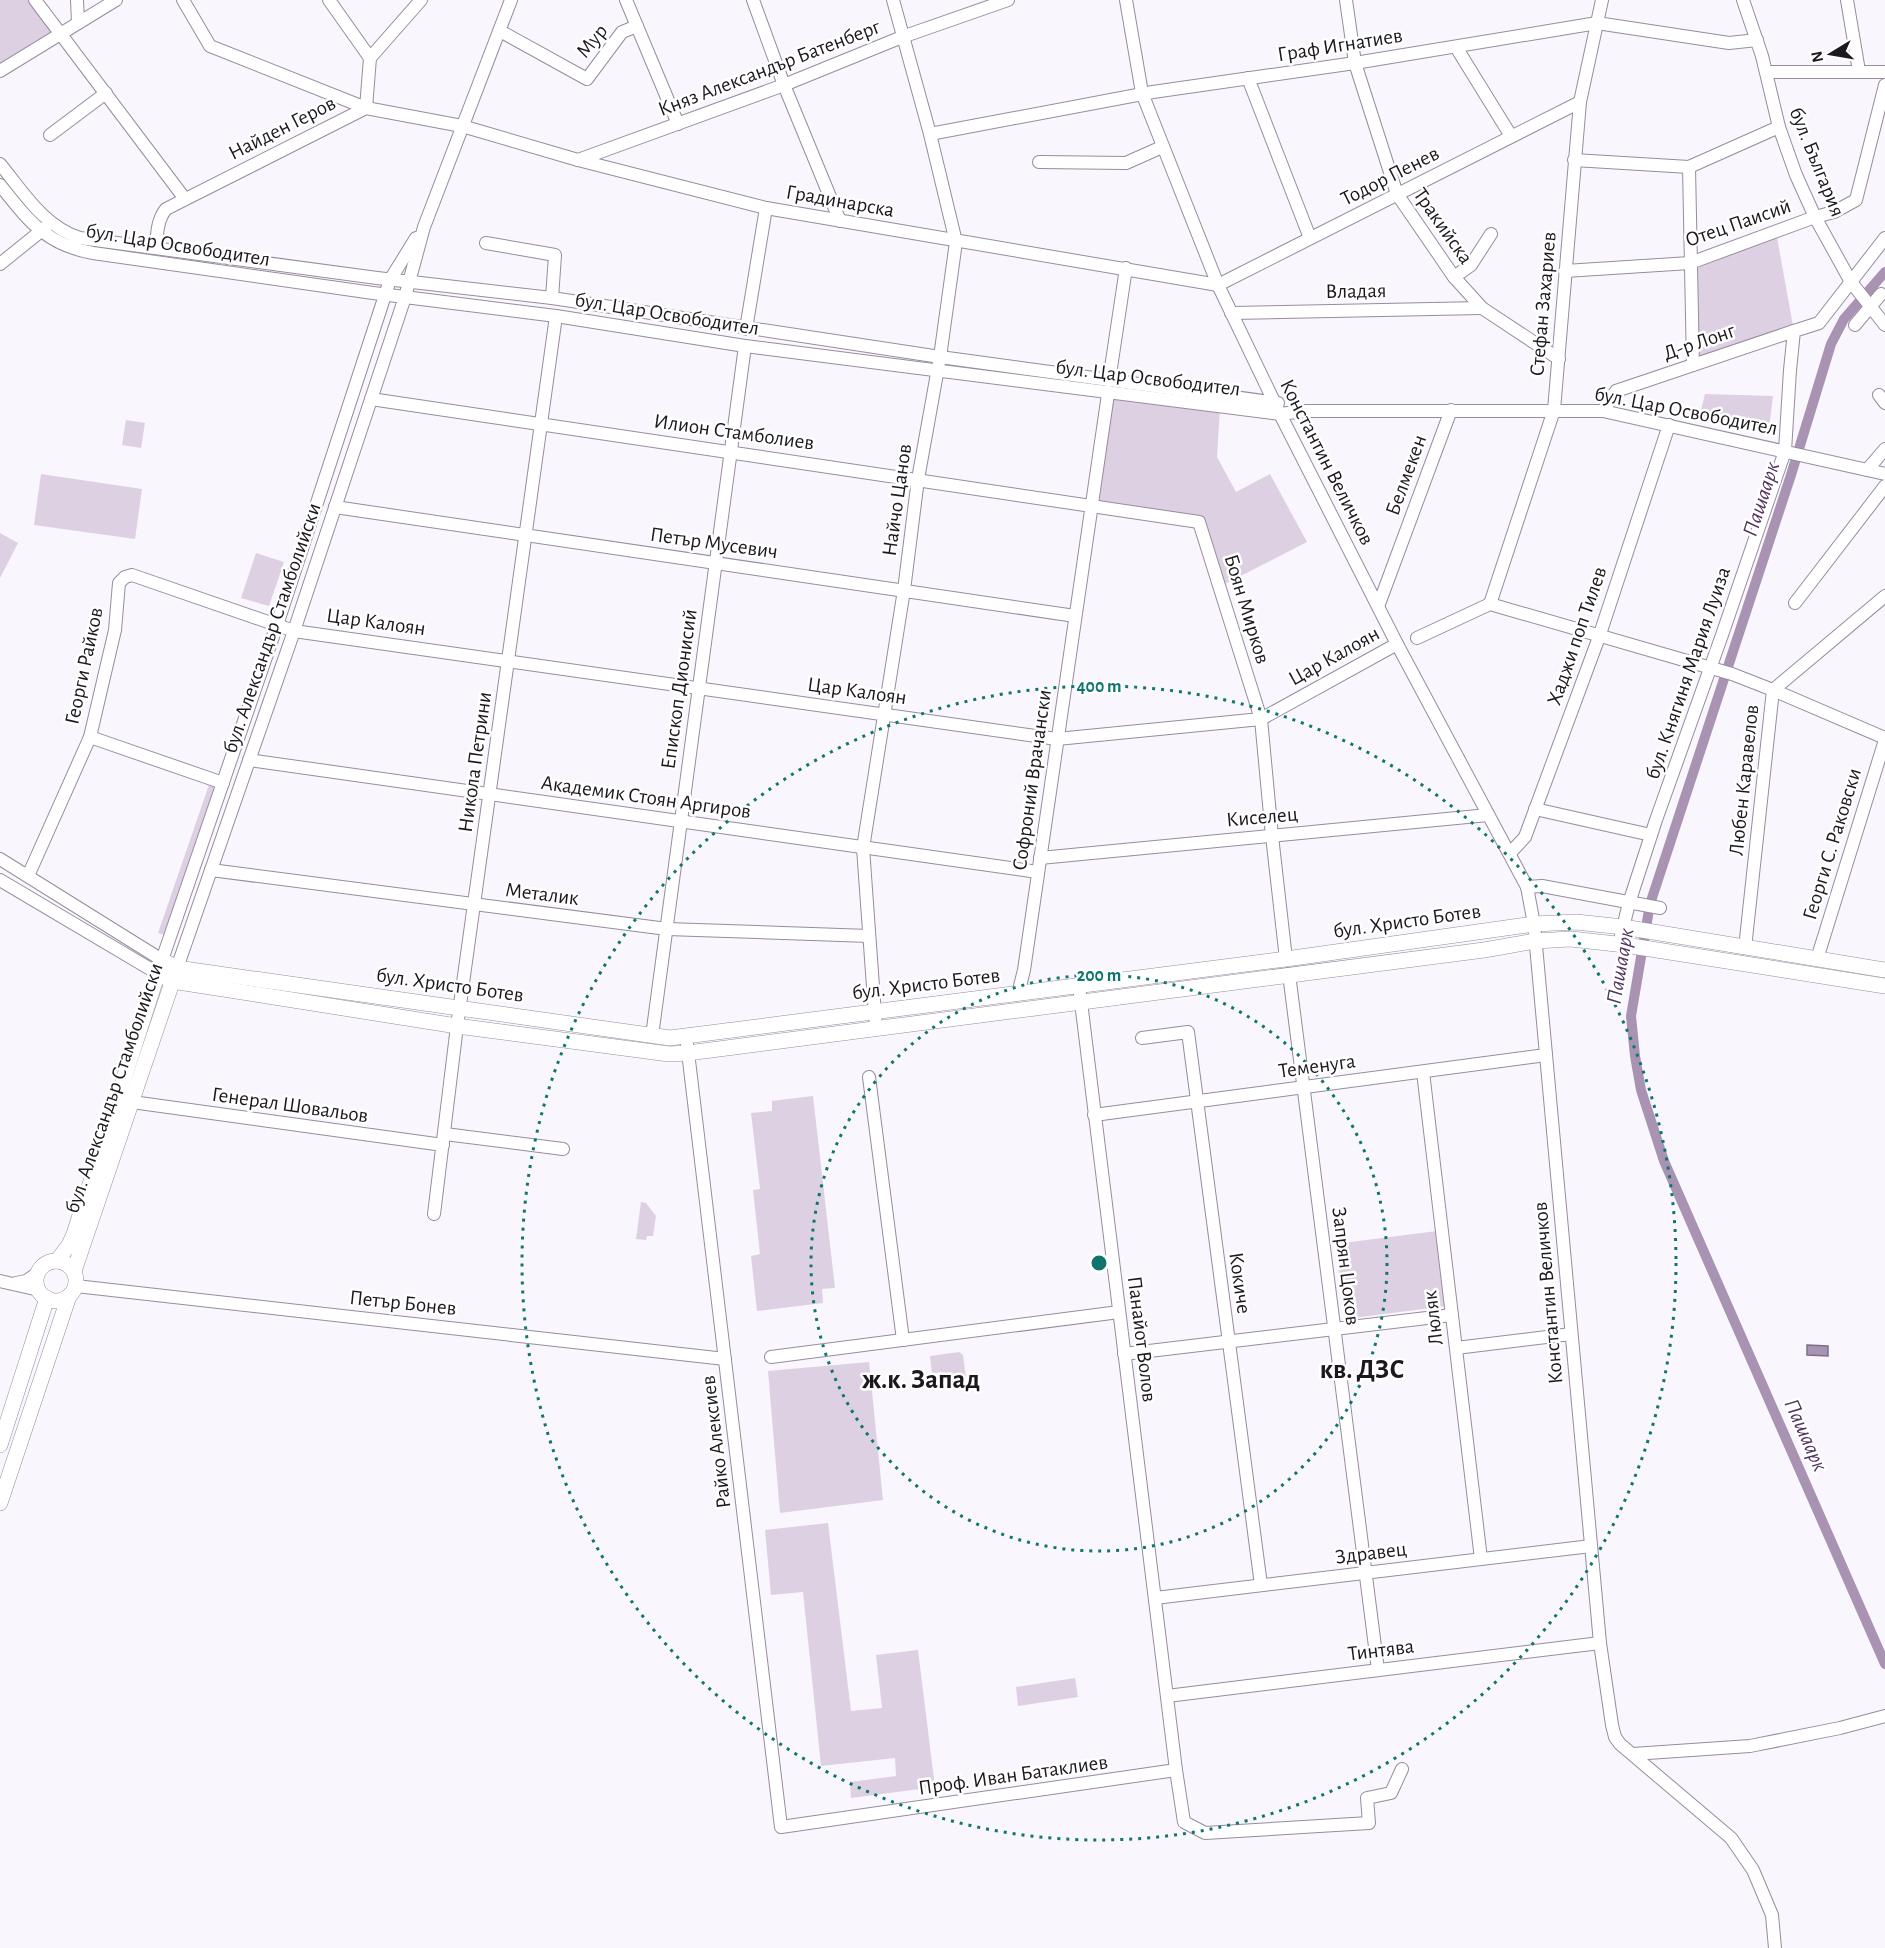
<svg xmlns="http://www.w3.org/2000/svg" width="1885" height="1948" viewBox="0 0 1885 1948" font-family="'Alegreya Sans',sans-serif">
	<rect width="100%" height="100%" fill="#faf6fd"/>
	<g fill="#ddd0e3">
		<polygon points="0,0 35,0 62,33 0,71"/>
		<polygon points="1776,232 1794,331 1693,365 1690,263"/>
		<polygon points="1108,394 1220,407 1217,457 1236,492 1270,474 1307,542 1219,587 1199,522 1091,504"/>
		<polygon points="1705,394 1773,396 1769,428 1762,431 1700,414"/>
		<polygon points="126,420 145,423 141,448 122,445"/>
		<polygon points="41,474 142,489 135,539 34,525"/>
		<polygon points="0,533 18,543 0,578"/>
		<polygon points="256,553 284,562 269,606 241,598"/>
		<polygon points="211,779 223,783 170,937 158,933"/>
		<polygon points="813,1096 835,1288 822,1289 823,1303 757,1311 751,1256 760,1254 753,1190 760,1189 751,1113 772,1111 772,1101"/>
		<polygon points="641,1202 646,1203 656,1216 653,1236 647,1236 646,1240 636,1239"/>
		<polygon points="1437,1231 1447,1306 1345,1319 1335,1244"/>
		<polygon points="959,1352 963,1355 966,1378 944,1381 942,1372 932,1374 930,1356"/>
		<polygon points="869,1362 883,1500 780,1513 768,1371"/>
		<polygon points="828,1523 851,1711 882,1708 876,1655 918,1650 935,1787 851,1798 850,1782 896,1776 895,1758 821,1766 803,1592 771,1595 765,1530"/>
		<polygon points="1075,1678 1078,1697 1018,1706 1016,1687"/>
	</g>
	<polygon fill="#a894b2" stroke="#7e6f86" stroke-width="1.5" points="1807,1345 1828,1346 1828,1356 1807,1355"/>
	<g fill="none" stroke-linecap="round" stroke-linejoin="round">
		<polyline stroke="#a894b2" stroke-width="10" points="1885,272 1844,319 1831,344 1791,475 1650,904 1631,1016 1635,1056 1641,1090 1664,1161 1885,1664"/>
		<defs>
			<g id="minor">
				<polyline points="35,0 185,199"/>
				<polyline points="77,0 78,23"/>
				<polyline points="183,0 210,46 366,108 370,58 421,0"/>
				<polyline points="329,0 370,58"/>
				<polyline points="626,0 678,124"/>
				<polyline points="753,0 784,85 840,221"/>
				<polyline points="1126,0 1142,93 1218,285 1280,414 1397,644 1527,887 1534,924 1600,1643 1612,1725 1615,1737 1620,1744 1731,1838 1753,1870 1772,1915 1775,1948"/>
				<polyline points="1346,0 1355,63 1397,194 1454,277 1482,308 1559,359"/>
				<polyline points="1743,0 1762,56 1779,127 1796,175 1815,217 1851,282 1885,325"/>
				<polyline points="1847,0 1859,71"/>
				<polyline points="500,31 587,79 622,32 637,26"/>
				<polyline points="1456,47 1511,136"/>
				<polyline points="0,71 116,0"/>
				<polyline points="1767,72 1885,72"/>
				<polyline points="1248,78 1310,238"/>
				<polyline points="930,134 1153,92 1355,63 1597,23 1729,43 1757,40"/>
				<polyline points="50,135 106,93"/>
				<polyline points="578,160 784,85 902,37 1008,0"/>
				<polyline points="1574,160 1689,167 1779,127"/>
				<polyline points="1039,162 1126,163 1162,147"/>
				<path d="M0,164C23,192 44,227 80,238L377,278L552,298L940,357L1278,403"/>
				<polyline points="1689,167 1693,365"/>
				<path d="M0,185C28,220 46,245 93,253L373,293L556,316L745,346L1280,414L1304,411H1603L1885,474"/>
				<polyline points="486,243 555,255 552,298"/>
				<path d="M156,248C157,234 157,220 166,209L366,108L462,126L578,160L766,208L1218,285L1580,102"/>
				<polyline points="0,264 46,227"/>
				<polyline points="1565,271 1690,263 1815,217 1834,212 1856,200 1885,85"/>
				<polyline points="1454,277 1471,265 1491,234"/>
				<polyline points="1231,313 1482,308"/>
				<polyline points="1855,325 1881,294"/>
				<polyline points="746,329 766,208"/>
				<polyline points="1109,381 1126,268"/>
				<polyline points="1879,395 1885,403"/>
				<polyline points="371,399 1199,522 1261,719 1272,836 1286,959"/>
				<polyline points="1603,411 1616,391 1794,331"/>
				<polyline points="1867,470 1885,449"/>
				<polyline points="335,507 1075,616"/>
				<polyline points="1795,603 1885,486"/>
				<polyline points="1379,604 1451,410"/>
				<polyline points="1490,604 1554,410 1580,102 1602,0"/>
				<polyline points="1417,638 1490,604 1732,674 1773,690 1885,738"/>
				<polyline points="90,737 223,783"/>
				<polyline points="249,760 1038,872"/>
				<polyline points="1535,809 1651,835"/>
				<polyline points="1510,853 1525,837 1599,637 1669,425"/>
				<polyline points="1040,858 1488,815"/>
				<polyline points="0,859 162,960 277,625 390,280 416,238"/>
				<polyline points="211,870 667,929 869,936"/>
				<polyline points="28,876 90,737 115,630 119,583 125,577 132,575 294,631 1057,739 1261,719 1397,644"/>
				<polyline points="0,880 157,973"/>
				<polyline points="1527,887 1542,886 1660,908"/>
				<polyline points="1619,944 1629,903 1656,820 1722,635 1785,451 1790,370 1794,331 1819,323 1885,238"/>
				<polyline points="1745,948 1773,690 1885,596"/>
				<polyline points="1817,959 1885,740"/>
				<polyline points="177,968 294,631 405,297 424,227 511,0"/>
				<polyline points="1289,974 1378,1670"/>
				<polyline points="1079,986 1176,1770 1184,1822 1205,1833 1369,1823 1367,1798 1391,1793 1402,1769"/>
				<polyline points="1018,994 1024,970 1108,394"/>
				<polyline points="876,1028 863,848 904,590 918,479 940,357 956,242 930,134 893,0"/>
				<polyline points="652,1036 745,346"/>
				<polyline points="1142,1038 1188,1032 1261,1585"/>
				<polyline points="687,1044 781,1827 1176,1770"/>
				<polyline points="1423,1072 1481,1559"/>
				<polyline points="869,1077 903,1340"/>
				<polyline points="132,1102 443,1145"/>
				<polyline points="1094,1115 1546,1055"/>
				<polyline points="445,1134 563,1149"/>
				<polyline points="434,1214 457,1026 556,316"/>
				<polyline points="0,1281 39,1290"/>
				<polyline points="16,1283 26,1281 38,1273"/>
				<polyline points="76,1286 725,1359"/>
				<polyline points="1456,1348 1571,1334"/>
				<polyline points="1124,1354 1452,1315"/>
				<polyline points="771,1357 1119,1312"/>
				<polyline points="1155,1598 1591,1546"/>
				<polyline points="1167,1696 1600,1643"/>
				<polyline points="1633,1754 1750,1746 1840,1728 1885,1716"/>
			</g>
			<g id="major">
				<polyline points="157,973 172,981 457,1026 669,1054 688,1053 1484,950 1535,941 1571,939 1625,945 1885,986"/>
				<polyline points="57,1261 69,1245 74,1234 162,960 177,968 670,1038 1286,959 1534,924 1576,922 1623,927 1885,970"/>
				<circle cx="56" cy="1281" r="20"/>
				<polyline points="74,1271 176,971"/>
				<polyline points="0,1445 47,1298"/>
				<polyline points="0,1503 69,1296"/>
			</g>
		</defs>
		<use href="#minor" stroke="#978c9d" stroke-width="14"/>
		<use href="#major" stroke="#978c9d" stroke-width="16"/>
		<use href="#minor" stroke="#fff" stroke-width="12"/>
		<use href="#major" stroke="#fff" stroke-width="15"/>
	</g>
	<g fill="none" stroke="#0f766e" stroke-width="3" stroke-dasharray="3 6">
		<circle cx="1099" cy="1263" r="288"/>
		<circle cx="1099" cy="1263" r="577"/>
	</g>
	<g text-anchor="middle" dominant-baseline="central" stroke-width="5" stroke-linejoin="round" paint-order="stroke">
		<g font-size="21" fill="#1c181e" stroke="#fff">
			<text transform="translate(592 41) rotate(-51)">Мур</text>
			<text transform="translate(1340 45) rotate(-9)">Граф Игнатиев</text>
			<text transform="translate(769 68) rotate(-21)">Княз Александър Батенберг</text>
			<text transform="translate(282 128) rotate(-27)">Найден Геров</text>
			<text transform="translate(1817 162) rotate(68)">бул. България</text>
			<text transform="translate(1390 176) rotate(-27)">Тодор Пенев</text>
			<text transform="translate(840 201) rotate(10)">Градинарска</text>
			<text transform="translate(1738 223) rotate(-19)">Отец Паисий</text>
			<text transform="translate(1443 226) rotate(55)">Тракийска</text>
			<text transform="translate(178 245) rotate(9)">бул. Цар Освободител</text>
			<text transform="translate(1356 291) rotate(-1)">Владая</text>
			<text transform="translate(1543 304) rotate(-85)">Стефан Захариев</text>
			<text transform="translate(667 314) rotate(9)">бул. Цар Освободител</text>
			<text transform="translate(1699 342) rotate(-19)">Д-р Лонг</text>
			<text transform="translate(1148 378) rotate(7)">бул. Цар Освободител</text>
			<text transform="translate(1686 411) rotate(11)">бул. Цар Освободител</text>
			<text transform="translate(734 432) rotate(8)">Илион Стамболиев</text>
			<text transform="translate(1327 462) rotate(63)">Константин Величков</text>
			<text transform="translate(1406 475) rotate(-70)">Белмекен</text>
			<text transform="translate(897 500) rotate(-82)">Найчо Цанов</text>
			<text transform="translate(714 543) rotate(8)">Петър Мусевич</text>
			<text transform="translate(1247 609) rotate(73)">Боян Мирков</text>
			<text transform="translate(376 622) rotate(8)">Цар Калоян</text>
			<text transform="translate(272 628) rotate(-71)">бул. Александър Стамболийски</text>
			<text transform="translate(1577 636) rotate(-71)">Хаджи поп Тилев</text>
			<text transform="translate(1334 656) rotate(-29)">Цар Калоян</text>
			<text transform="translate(84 666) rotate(-78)">Георги Райков</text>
			<text transform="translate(1688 673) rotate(-71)">бул. Княгиня Мария Луиза</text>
			<text transform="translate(679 689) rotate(-82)">Епископ Дионисий</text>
			<text transform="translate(857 691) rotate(8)">Цар Калоян</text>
			<text transform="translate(475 762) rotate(-82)">Никола Петрини</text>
			<text transform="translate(1032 780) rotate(-82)">Софроний Врачански</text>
			<text transform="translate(1744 780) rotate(-84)">Любен Каравелов</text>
			<text transform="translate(646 797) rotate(8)">Академик Стоян Аргиров</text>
			<text transform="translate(1262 817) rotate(-5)">Киселец</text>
			<text transform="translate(1832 844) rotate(-73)">Георги С. Раковски</text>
			<text transform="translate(542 894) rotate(7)">Металик</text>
			<text transform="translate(1407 921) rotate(-8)">бул. Христо Ботев</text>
			<text transform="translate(926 984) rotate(-7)">бул. Христо Ботев</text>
			<text transform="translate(450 985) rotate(8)">бул. Христо Ботев</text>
			<text transform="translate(1317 1066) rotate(-8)">Теменуга</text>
			<text transform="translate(114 1088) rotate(-71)">бул. Александър Стамболийски</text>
			<text transform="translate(290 1105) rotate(8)">Генерал Шовальов</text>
			<text transform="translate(1346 1266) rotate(83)">Запрян Цоков</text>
			<text transform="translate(1240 1283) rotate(82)">Кокиче</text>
			<text transform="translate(1548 1293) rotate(-95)">Константин Величков</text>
			<text transform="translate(403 1303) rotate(6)">Петър Бонев</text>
			<text transform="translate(1433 1318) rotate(-97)">Люляк</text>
			<text transform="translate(1142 1339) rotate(83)">Панайот Волов</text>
			<text transform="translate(716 1442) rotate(-97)">Райко Алексиев</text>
			<text transform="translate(1371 1553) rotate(-7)">Здравец</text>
			<text transform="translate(1381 1650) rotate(-7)">Тинтява</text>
			<text transform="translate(1013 1775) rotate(-8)">Проф. Иван Батаклиев</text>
		</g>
		<g font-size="22" font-style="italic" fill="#51345f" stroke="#fff">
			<text transform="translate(1761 499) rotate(-72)">Пашаарк</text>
			<text transform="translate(1620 966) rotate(-80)">Пашаарк</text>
			<text transform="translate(1806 1435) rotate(66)">Пашаарк</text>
		</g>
		<g font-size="27" font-weight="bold" fill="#1c181e" stroke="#fff">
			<text x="1362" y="1369">кв. ДЗС</text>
			<text x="921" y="1379">ж.к. Запад</text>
		</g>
	</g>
	<circle cx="1099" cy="1263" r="9" fill="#0f766e" stroke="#fff" stroke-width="3"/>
	<g font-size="18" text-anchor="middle" font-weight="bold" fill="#0f766e" stroke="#fff" stroke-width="5" stroke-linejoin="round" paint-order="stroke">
		<text x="1099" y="692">400 m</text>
		<text x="1099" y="981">200 m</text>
	</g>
	<g transform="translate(1831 54) rotate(259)" stroke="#ffffff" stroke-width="4.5" paint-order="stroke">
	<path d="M0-4.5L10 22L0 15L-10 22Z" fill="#1c181e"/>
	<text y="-9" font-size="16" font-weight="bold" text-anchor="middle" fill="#1c181e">N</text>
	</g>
</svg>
